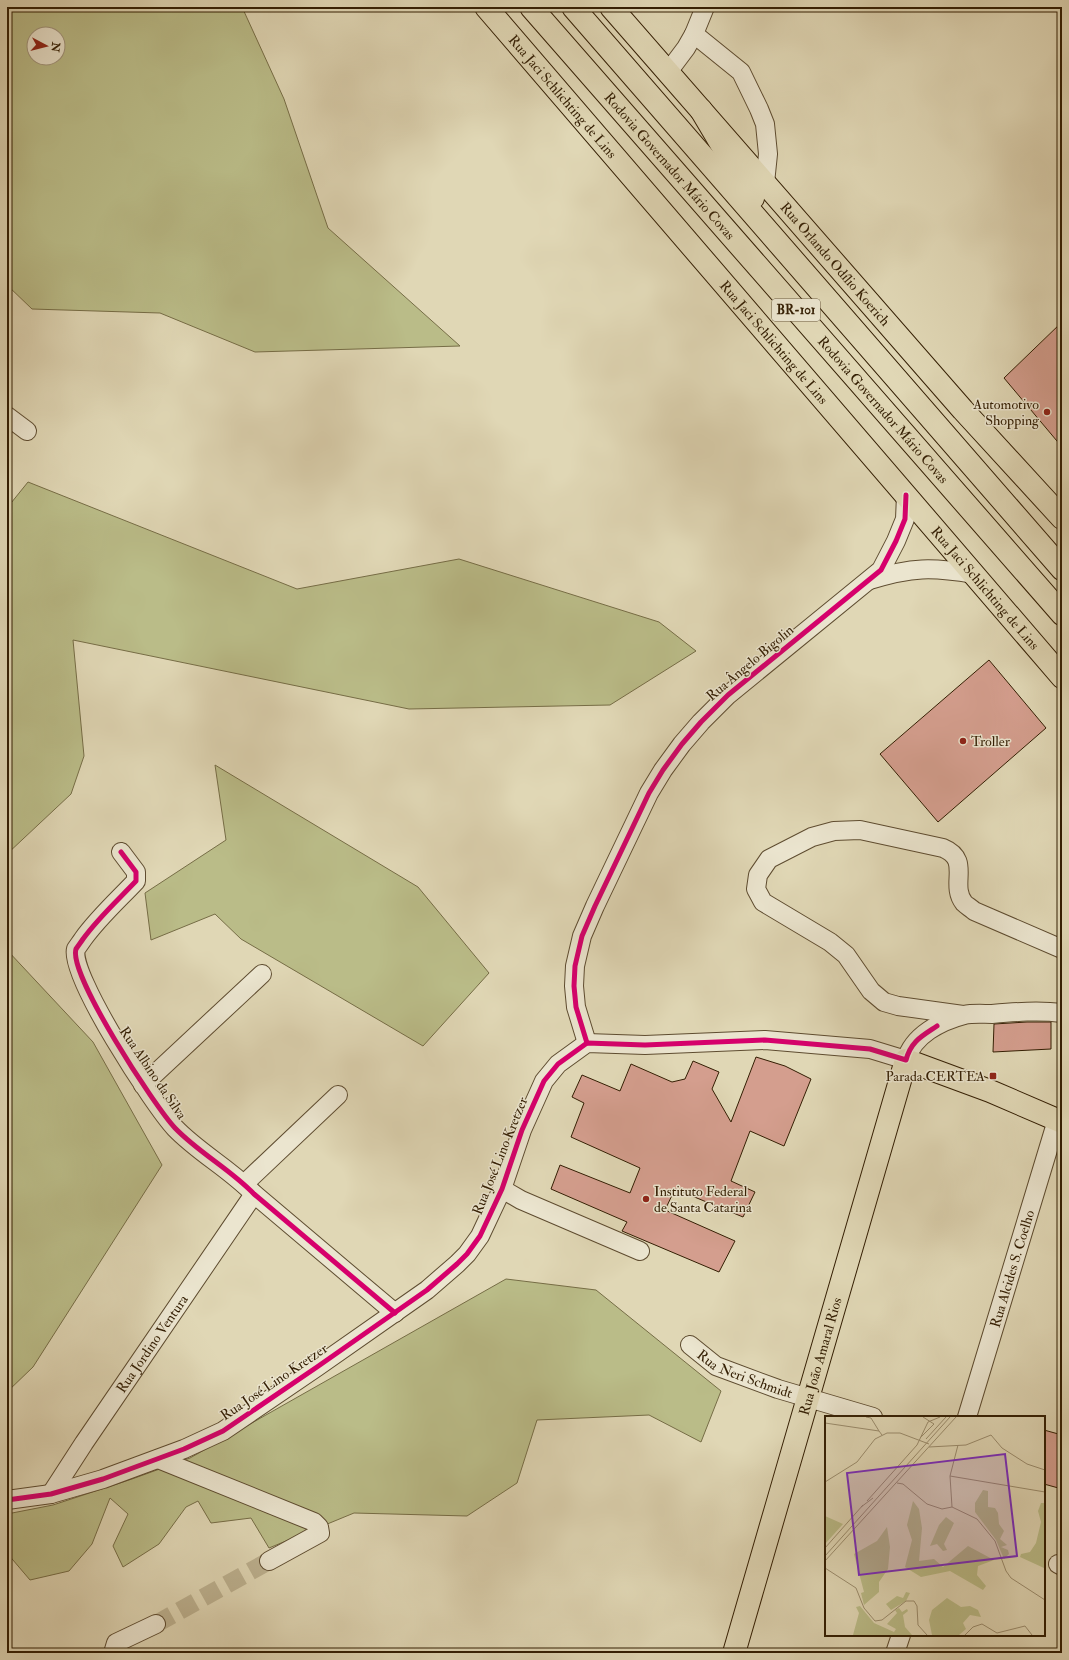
<svg xmlns="http://www.w3.org/2000/svg" width="1069" height="1660" viewBox="0 0 1069 1660" font-family="'IM FELL Double Pica',serif">
	<rect width="100%" height="100%" fill="#e0d7b5"/>
	<filter id="stains"><feTurbulence type="fractalNoise" baseFrequency=".005" numOctaves="4"/><feColorMatrix values="0 0 0 0 .2 0 0 0 0 .09 0 0 0 0 .02 0 0 0 .5 -.17"/></filter>
	<radialGradient id="worn" r=".72"><stop offset=".6" stop-color="#630" stop-opacity="0"/><stop offset="1" stop-color="#630" stop-opacity=".3"/></radialGradient>
	<g fill="#babc88" stroke="#766d46" fill-rule="evenodd">
		<path d="M7,7H242L284,99L328,228L460,346L255,352L160,313L32,309L7,285ZM34,34H58V58H34Z"/>
		<polygon points="28,482 297,589 459,559 659,622 696,651 610,705 409,709 73,640 84,756 71,794 7,854 7,508"/>
		<polygon points="215,765 418,887 489,973 423,1046 241,939 215,914 151,940 145,893 226,840"/>
		<polygon points="7,950 93,1042 162,1165 33,1367 7,1392"/>
		<polygon points="506,1279 596,1290 721,1391 701,1442 649,1415 537,1420 517,1483 467,1516 354,1513 269,1548 251,1518 211,1523 198,1501 186,1507 159,1544 123,1567 113,1546 128,1514 110,1498 92,1544 69,1571 30,1580 7,1553 7,1514 53,1505 132,1479 190,1458"/>
	</g>
	<g fill="#d49e8e" stroke="#331e03">
		<polygon points="1062,322 1062,447 1004,378"/>
		<polygon points="989,660 1046,728 938,822 880,754"/>
		<polygon points="1027,1022 1051,1022 1051,1049 993,1052 994,1024"/>
		<polygon points="756,1057 785,1066 811,1079 784,1146 750,1131 731,1181 755,1192 743,1217 675,1189 665,1210 735,1241 719,1272 622,1231 627,1222 551,1189 560,1165 630,1193 640,1168 571,1137 584,1103 572,1097 582,1075 620,1091 631,1064 672,1082 685,1079 693,1061 719,1072 712,1089 731,1122"/>
		<polygon points="1044,1430 1062,1435 1062,1489 1044,1484"/>
	</g>
	<g fill="none" stroke-linecap="round" stroke-linejoin="round">
		<polyline stroke="#bdb291" stroke-width="18" stroke-dasharray="18 9" stroke-linecap="butt" points="156,1624 269,1561"/>
		<defs>
			<g id="minor">
				<polyline points="694,34 741,72 759,109 765,124 768,154 765,183"/>
				<polyline points="668,72 686,48 694,34 705,7"/>
				<polyline points="7,416 27,431"/>
				<path d="M870,580C912,567 932,567 974,574"/>
				<path d="M121,852L136,872V881C118,900 98,918 83,939C81,942 78,946 76,949C68,974 155,1107 175,1128C199,1153 230,1169 254,1194L395,1313"/>
				<path d="M963,1015L898,1006L884,1002L871,991L846,955L830,942L763,902L756,889L758,875L769,859L812,837L834,831L860,830L943,848C972,860 949,884 964,903C967,906 971,908 974,911L1062,949"/>
				<polyline points="587,1043 576,1007 574,986 575,966 582,936 595,906 649,793 663,770 682,744 701,722 728,695 881,570 896,541 905,519 906,495"/>
				<polyline points="143,1085 262,974"/>
				<polyline points="244,1184 338,1095"/>
				<polyline points="502,1189 521,1200 640,1251"/>
				<path id="s1" d="M690,1345L716,1366L778,1389L873,1417"/>
				<path id="s2" d="M967,1417L1057,1120"/>
				<polyline points="158,1459 314,1522 319,1527 320,1533 269,1561"/>
				<path id="s3" d="M51,1494L84,1443L254,1194"/>
				<path d="M7,1500L51,1494L103,1479L184,1449L223,1431L317,1367L427,1290L457,1264L467,1254L480,1236L502,1189L522,1130L544,1081L558,1064L587,1043L645,1045L765,1040L870,1049L906,1060C913,1035 941,1021 964,1015C973,1013 983,1014 992,1014C1015,1012 1039,1010 1062,1013"/>
				<polyline points="1058,1564 1062,1566"/>
				<polyline points="113,1653 116,1643 156,1624"/>
				<polyline points="895,1653 901,1635"/>
			</g>
			<g id="major">
				<path id="s4" d="M486,7L1062,677"/>
				<path id="s5" d="M611,7L963,410L1062,518"/>
				<path id="s6" d="M734,1653L906,1060L990,1091L1062,1122"/>
			</g>
			<g id="highway">
				<path id="s7" d="M531,7L1062,614"/>
				<polyline points="573,7 1062,569"/>
				<polyline points="701,110 753,198"/>
			</g>
		</defs>
		<use href="#minor" stroke="#5e4c30" stroke-width="20"/>
		<use href="#major" stroke="#331e03" stroke-width="24"/>
		<use href="#highway" stroke="#331e03" stroke-width="24"/>
		<use href="#minor" stroke="#ebe5cf" stroke-width="18"/>
		<use href="#major" stroke="#e0d7b5" stroke-width="22"/>
		<use href="#highway" stroke="#e0d7b5" stroke-width="22"/>
		<defs>
			<g id="cycleway">
				<path d="M121,852L136,872V881C118,900 98,918 83,939C81,942 78,946 76,949C68,974 155,1107 175,1128C199,1153 230,1169 254,1194L395,1313"/>
				<polyline points="587,1043 576,1007 574,986 575,966 582,936 595,906 649,793 663,770 682,744 701,722 728,695 881,570 896,541 905,519 906,495"/>
				<path d="M7,1500L51,1494L103,1479L184,1449L223,1431L317,1367L427,1290L457,1264L467,1254L480,1236L502,1189L522,1130L544,1081L558,1064L587,1043L645,1045L765,1040L870,1049L906,1060C911,1041 922,1036 937,1026"/>
			</g>
		</defs>
		<use href="#cycleway" stroke="#ebe5cf" stroke-width="8"/>
		<use href="#cycleway" stroke="#d6006c" stroke-width="5"/>
	</g>
	<g fill="#8f2418" stroke="#ebe5cf" stroke-width="1.5">
		<circle cx="1047" cy="412" r="4"/>
		<circle cx="963" cy="741" r="4"/>
		<rect x="989" y="1072" width="8" height="8" rx="2"/>
		<circle cx="646" cy="1199" r="4"/>
	</g>
	<g text-anchor="middle" dominant-baseline="central" stroke-width="3" stroke-linejoin="round" paint-order="stroke">
		<rect fill="#ebe5cf" stroke="#6a5a40" stroke-width="1" x="772" y="299" width="48" height="22" rx="3"/>
		<g font-size="13" font-weight="bold" fill="#331e03">
			<text x="796" y="310">BR-101</text>
		</g>
		<g font-size="14" fill="#331e03" stroke="#ebe5cf">
			<text stroke="none"><textPath href="#s4" startOffset="118">Rua Jaci Schlichting de Lins</textPath></text>
			<text stroke="none"><textPath href="#s7" startOffset="211">Rodovia Governador Mário Covas</textPath></text>
			<text stroke="none"><textPath href="#s5" startOffset="341">Rua Orlando Odílio Koerich</textPath></text>
			<text stroke="none"><textPath href="#s4" startOffset="442">Rua Jaci Schlichting de Lins</textPath></text>
			<text stroke="none"><textPath href="#s7" startOffset="535">Rodovia Governador Mário Covas</textPath></text>
			<text stroke="none"><textPath href="#s4" startOffset="766">Rua Jaci Schlichting de Lins</textPath></text>
			<text transform="translate(750 663) rotate(-40)">Rua Ângelo Bigolin</text>
			<text transform="translate(153 1073) rotate(56)">Rua Albino da Silva</text>
			<text transform="translate(500 1156) rotate(-68)">Rua José Lino Kretzer</text>
			<text stroke="none"><textPath href="#s2" startOffset="155">Rua Alcides S. Coelho</textPath></text>
			<text stroke="none"><textPath href="#s3" startOffset="181">Rua Jordino Ventura</textPath></text>
			<text stroke="none"><textPath href="#s6" startOffset="309">Rua João Amaral Rios</textPath></text>
			<text stroke="none"><textPath href="#s1" startOffset="63">Rua Neri Schmidt</textPath></text>
			<text transform="translate(274 1382) rotate(-34)">Rua José Lino Kretzer</text>
		</g>
		<g font-size="14" fill="#331e03" stroke="#ebe5cf" text-anchor="end">
			<text x="1039" y="404">Automotivo<tspan x="1039" dy="16">Shopping</tspan></text>
			<text x="971" y="741" text-anchor="start">Troller</text>
			<text x="985" y="1076">Parada CERTEA</text>
			<text x="654" y="1191" text-anchor="start">Instituto Federal<tspan x="654" dy="16">de Santa Catarina</tspan></text>
		</g>
	</g>
	<g transform="translate(825 1416)">
		<rect width="220" height="220" fill="#e0d7b5"/>
		<path d="M158,74L163,75V91L170,92L173,97L174,108L179,115L175,123L182,129L176,131L183,134L184,138L179,143L171,124L150,96V87ZM88,85L94,93L97,112L94,145L109,143L118,151L143,130L169,144L153,150L152,159L161,170L158,174L125,155L96,161L80,151L87,124L82,109ZM216,87H220L219,152L195,141L196,138L205,136L211,127L216,106L213,95ZM0,100L18,108L0,128ZM121,101L129,107L119,128L122,134L118,135L112,128L105,130L114,109ZM62,111L65,131L63,153L54,166V176L39,189L36,177L39,176L29,138L52,125ZM81,176L85,177L81,185L66,194L61,188L72,180L78,182ZM122,182L136,191L145,190L153,194L156,201L145,199L138,207L141,213L134,219H107L104,204L107,194ZM35,190L49,207L69,216L71,213L62,208L72,197L70,194L74,192L77,196L82,193L83,195L78,199L80,211L87,219H28L34,197L31,191Z" fill="#babc88"/>
		<path fill="none" stroke="#9b8d6e" stroke-width="1" d="M41,1L46,2L54,15M0,7L54,15L57,19M95,22L109,8L98,1M101,23L121,1M133,29L125,60L220,76M104,31L141,29L166,19L177,32L202,48L220,54M125,60L127,91L152,103L170,125L181,155L186,162L220,184M0,66L32,46L50,23L62,17H75L104,28M72,67L78,68L102,88L117,93L127,91M42,85L92,29L103,6L115,1M36,91L48,82M0,132L38,89M0,140L125,1M0,145L131,1M0,152L31,172L39,192L50,205L57,204L81,185H89L92,190L93,209L102,219M140,219L148,211L157,208L172,217L200,210L207,219"/>
		<path fill="#7b2cbf" fill-opacity="0.15" stroke="#7b2cbf" stroke-width="2" d="M180,38L192,140L34,159L22,57Z"/>
		<rect width="220" height="220" fill="none" stroke="#331e03" stroke-width="2"/>
	</g>
	<rect width="1069" height="1660" fill="none" stroke="#e0d7b5" stroke-width="24"/>
	<rect x="8" y="8" width="1053" height="1644" fill="none" stroke="#331e03" stroke-width="2"/>
	<rect x="12" y="12" width="1045" height="1636" fill="none" stroke="#331e03"/>
	<g transform="translate(46 46) rotate(97)"><circle r="19" fill="#ebe5cf" stroke="#a1957d"/>
	<path d="M0-3L7 15L0 10L-7 15Z" fill="#8f2418"/>
	<text y="-6" font-size="11" font-weight="bold" text-anchor="middle" fill="#331e03">N</text>
	</g>
	<rect width="100%" height="100%" filter="url(#stains)"/>
	<rect width="100%" height="100%" fill="url(#worn)"/>
</svg>
